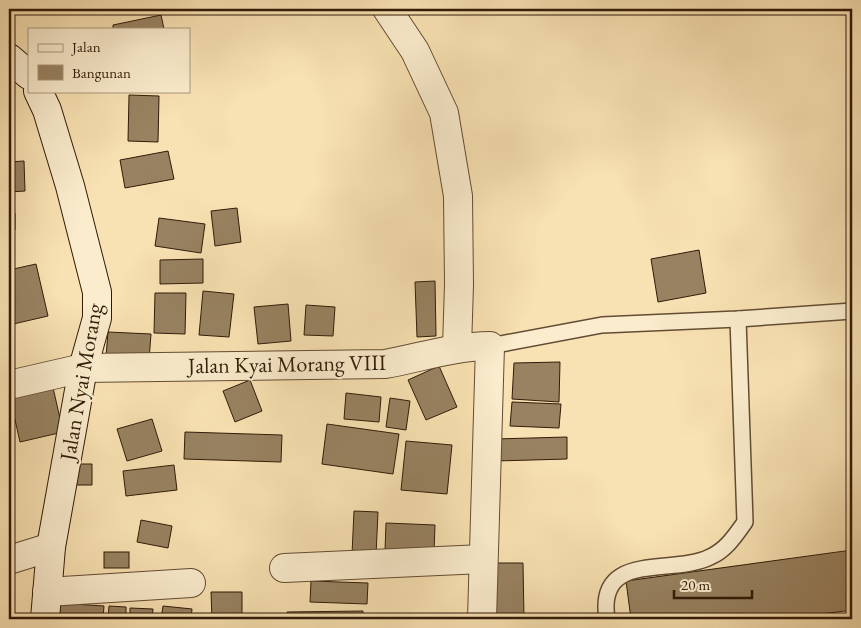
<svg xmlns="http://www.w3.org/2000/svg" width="861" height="628" viewBox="0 0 861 628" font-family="'EB Garamond',serif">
	<rect width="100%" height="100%" fill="#f8e1b2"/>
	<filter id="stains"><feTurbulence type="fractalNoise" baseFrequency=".004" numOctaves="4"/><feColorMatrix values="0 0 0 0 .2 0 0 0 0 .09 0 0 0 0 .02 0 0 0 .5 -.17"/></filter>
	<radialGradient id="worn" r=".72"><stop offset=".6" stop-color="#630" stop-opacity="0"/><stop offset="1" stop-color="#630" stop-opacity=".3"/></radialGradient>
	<g fill="#988261" stroke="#311b09">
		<polygon points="161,15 164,29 113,29 113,25"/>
		<polygon points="129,95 159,96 158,142 128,141"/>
		<polygon points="168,151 174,179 125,188 120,160"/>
		<polygon points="24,161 25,191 9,192 9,162"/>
		<polygon points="237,208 241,242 215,246 211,211"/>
		<polygon points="9,213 15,213 15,230 9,231"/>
		<polygon points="159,218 205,224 201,253 155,246"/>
		<polygon points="699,250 706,293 658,302 651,259"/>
		<polygon points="203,259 203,283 160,284 160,260"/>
		<polygon points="36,264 48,316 9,325 9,270"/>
		<polygon points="435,281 436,336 417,337 415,282"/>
		<polygon points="203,291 234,294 229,337 199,335"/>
		<polygon points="155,293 186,293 185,334 154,333"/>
		<polygon points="288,304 291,341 258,344 254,307"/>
		<polygon points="306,305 335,307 333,336 304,335"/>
		<polygon points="108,332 151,334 149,360 106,357"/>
		<polygon points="560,362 559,402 512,399 514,363"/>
		<polygon points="439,366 457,407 426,420 408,380"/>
		<polygon points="250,380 262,411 235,422 223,391"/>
		<polygon points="52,383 63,432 20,442 9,393"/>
		<polygon points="346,393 381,397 379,422 344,419"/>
		<polygon points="390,398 410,401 406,430 386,427"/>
		<polygon points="512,402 561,404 559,428 510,426"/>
		<polygon points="152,419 162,451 127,461 117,429"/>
		<polygon points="327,424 399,434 393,474 322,464"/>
		<polygon points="185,432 282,435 281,462 184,459"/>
		<polygon points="567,437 567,459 496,461 495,439"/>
		<polygon points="406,441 452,445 447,494 401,490"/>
		<polygon points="74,464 92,464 92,485 73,485"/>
		<polygon points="174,465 177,490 126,496 123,471"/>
		<polygon points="354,511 378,512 376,555 352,554"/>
		<polygon points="9,517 13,517 14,545 9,545"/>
		<polygon points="141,520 172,526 168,548 137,542"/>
		<polygon points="386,523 435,525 434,552 385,550"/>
		<polygon points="852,550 852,610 784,619 631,619 626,581"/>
		<rect x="104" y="552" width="25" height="16"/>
		<polygon points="489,563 523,563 524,619 489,619"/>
		<polygon points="311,581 368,583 367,604 310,602"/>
		<polygon points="211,592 242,592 242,619 212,619"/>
		<polygon points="58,603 104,606 103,619 58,619"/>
		<polygon points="109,606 126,607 126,619 108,619"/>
		<polygon points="163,606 192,609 191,619 161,619"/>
		<polygon points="130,608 153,609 152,619 130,619"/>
		<polygon points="363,611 363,619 288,619 287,612"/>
	</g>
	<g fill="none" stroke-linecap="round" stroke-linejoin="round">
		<defs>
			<g id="lane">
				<polyline points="490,346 602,325 738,319 852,311"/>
				<path d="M607,619C596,550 672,576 710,557C726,550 735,536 745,522L738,319"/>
			</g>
			<g id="street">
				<polyline points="387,9 415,51 444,113 458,196 459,284 457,348"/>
				<path d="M9,385L83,368L385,364C419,358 455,346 490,346L482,619"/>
				<polyline points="9,560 51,547"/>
				<polyline points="284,568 483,559"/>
				<polyline points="47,592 191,583"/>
			</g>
			<g id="secondary">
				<polyline points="9,58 29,75"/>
				<polyline points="38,91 47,110 70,186 97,292 97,318 83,368 51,547 45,619"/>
			</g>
		</defs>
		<use href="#lane" stroke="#634c33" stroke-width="18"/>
		<use href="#street" stroke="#634c33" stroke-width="30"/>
		<use href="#secondary" stroke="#311b09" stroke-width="30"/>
		<use href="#lane" stroke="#faeccd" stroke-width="15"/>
		<use href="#street" stroke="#faeccd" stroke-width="28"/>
		<use href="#secondary" stroke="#faeccd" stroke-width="28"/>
	</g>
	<g text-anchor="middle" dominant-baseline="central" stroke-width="4.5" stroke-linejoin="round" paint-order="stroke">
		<g font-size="22" fill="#311b09" stroke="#faeccd">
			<text transform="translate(287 364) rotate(-1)">Jalan Kyai Morang VIII</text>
			<text transform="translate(81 382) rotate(-80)">Jalan Nyai Morang</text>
		</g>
	</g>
	<rect width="861" height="628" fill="none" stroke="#f8e1b2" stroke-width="30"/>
	<rect x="10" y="10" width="841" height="608" fill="none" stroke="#311b09" stroke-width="2.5"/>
	<rect x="15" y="15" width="831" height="598" fill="none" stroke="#311b09"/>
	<rect x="28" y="28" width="162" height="65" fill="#faeccd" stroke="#aa987f"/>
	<rect x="38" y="44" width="25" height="8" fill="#faeccd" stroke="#aa987f"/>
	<text x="72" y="52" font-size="15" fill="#311b09">Jalan</text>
	<rect x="38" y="65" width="25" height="15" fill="#988261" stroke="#aa987f"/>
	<text x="72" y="78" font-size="15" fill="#311b09">Bangunan</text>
	<path d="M674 590v8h78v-8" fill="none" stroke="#311b09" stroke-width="2.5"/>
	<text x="681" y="590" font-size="15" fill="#311b09" stroke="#faeccd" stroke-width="4" paint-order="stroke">20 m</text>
	<rect width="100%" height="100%" filter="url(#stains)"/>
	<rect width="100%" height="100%" fill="url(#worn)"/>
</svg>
